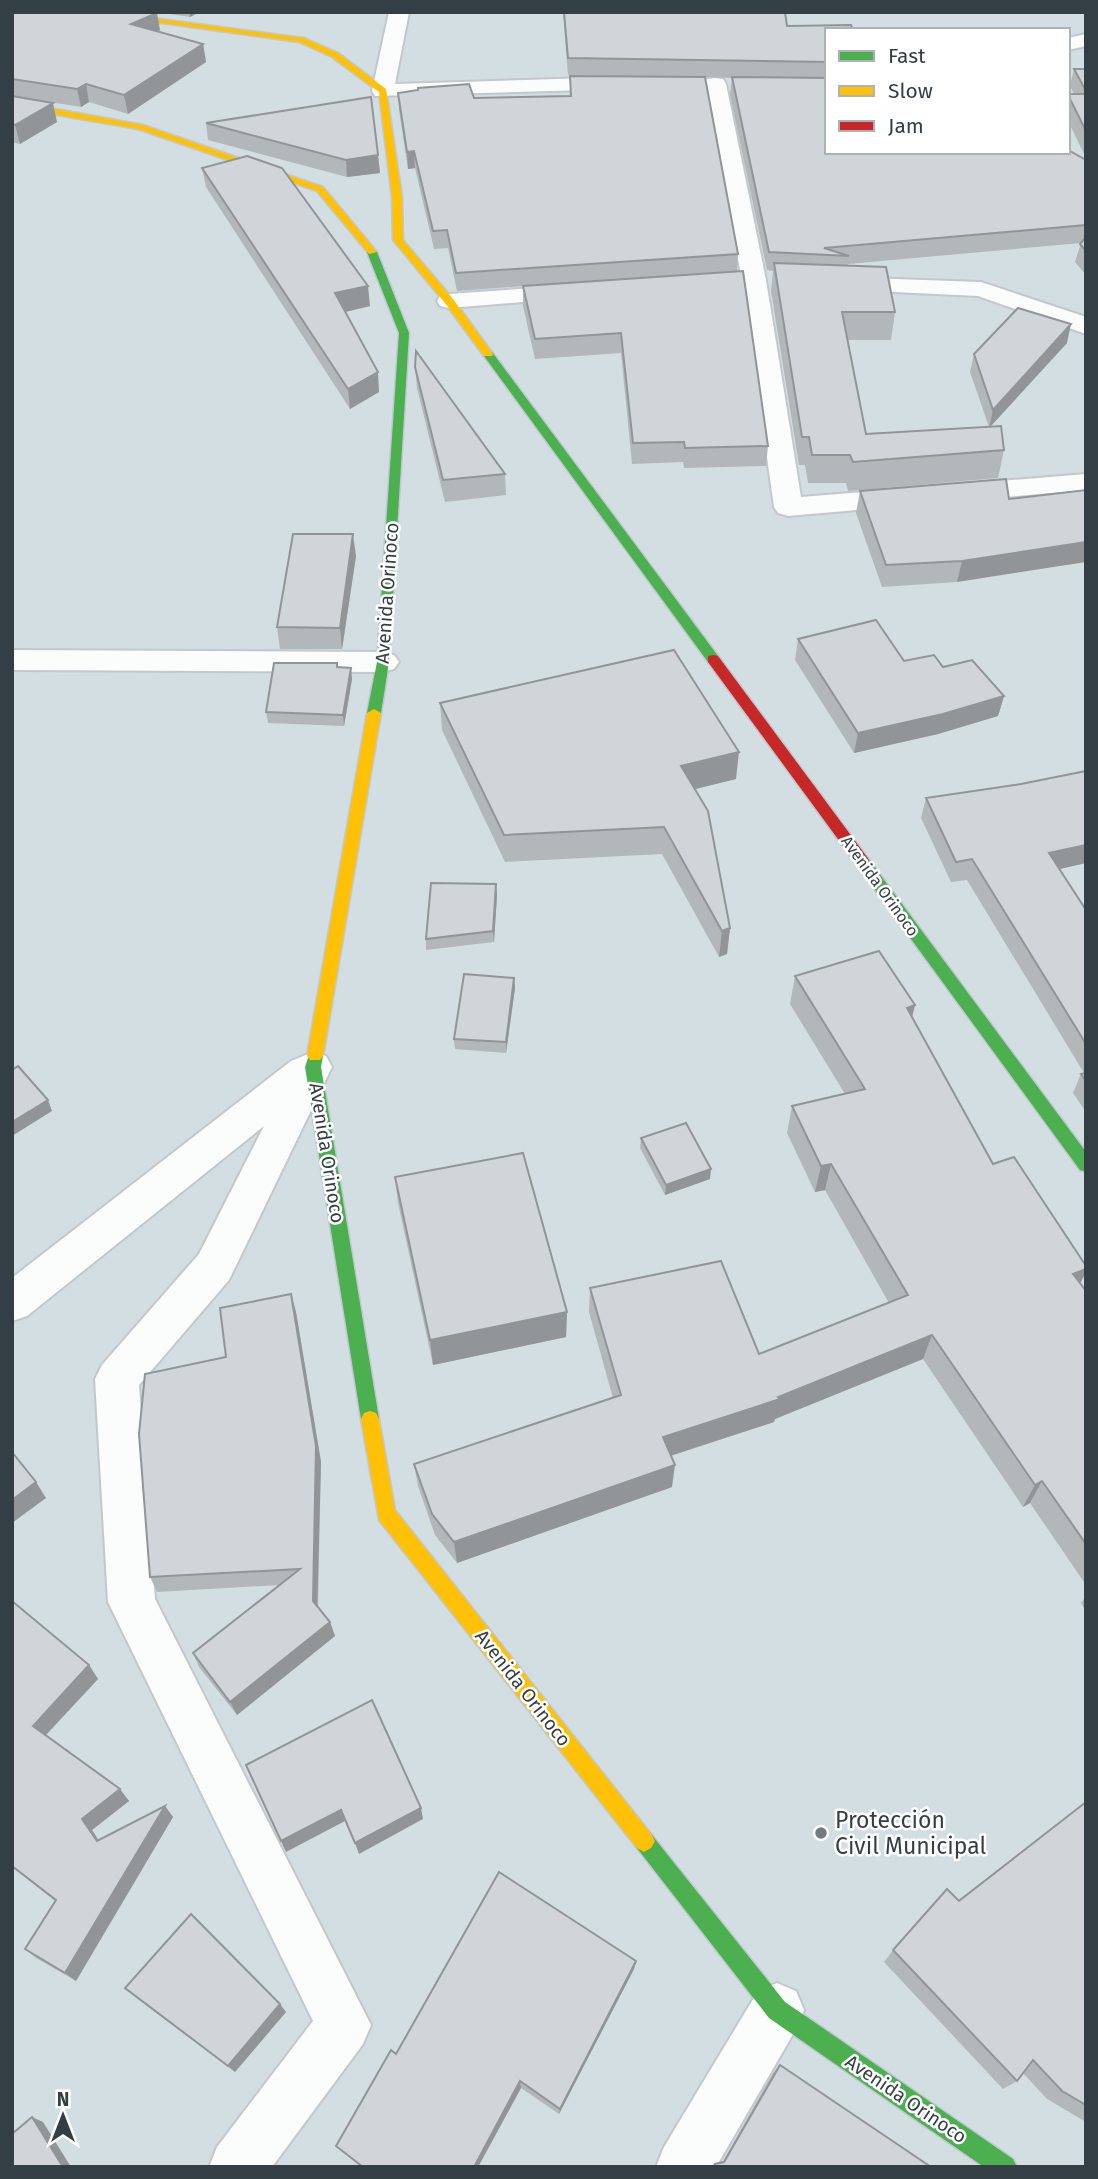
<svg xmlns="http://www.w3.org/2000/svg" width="1098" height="2179" viewBox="0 0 1098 2179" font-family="'Fira Sans',sans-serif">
	<rect width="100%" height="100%" fill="#e6ecee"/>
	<path fill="#d3dee3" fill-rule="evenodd" d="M12,12H1086V2167H12ZM827,30H1068V152H827Z"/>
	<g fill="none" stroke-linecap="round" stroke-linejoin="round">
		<defs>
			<g id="street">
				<polygon points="389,12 409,12 395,84 623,77 631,78 634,83 631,88 623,89 375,96 372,91"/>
				<polygon points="1086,34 1086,46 1068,50 1068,38"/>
				<polygon points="715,78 723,79 726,84 766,280 801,497 1086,474 1086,490 788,516 778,513 774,507 742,280 704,84 707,79"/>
				<polygon points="839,277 981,282 1086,317 1086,334 978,296 830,289 827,284 830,279"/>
				<polygon points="576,285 585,287 588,292 585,297 449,308 440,306 437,301 440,296 449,294"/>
				<polygon points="12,650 383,652 394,655 399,662 394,669 383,672 12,670"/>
				<polygon points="313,1052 326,1056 332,1067 229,1280 139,1385 155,1599 371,2025 363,2044 272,2167 209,2167 217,2147 313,2021 108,1602 95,1379 102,1365 199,1254 264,1126 27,1316 12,1321 12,1278 291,1061"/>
				<polygon points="777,1983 796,1991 804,2010 796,2029 716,2167 656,2167 664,2147 758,1991"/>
			</g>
			<g id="fast">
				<polygon points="372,249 377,252 409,333 389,662 381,713 374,717 367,713 377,662 399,333 367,252"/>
				<polygon points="484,352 492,352 718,656 718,662 708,662 484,356"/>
				<polygon points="862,856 867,857 1086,1152 1086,1172 1080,1170 857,865 855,861"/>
				<polygon points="315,1050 320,1052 323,1056 321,1067 379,1419 376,1425 370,1427 364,1425 361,1419 305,1067 310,1052"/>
				<polygon points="644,1830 651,1834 785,2002 1013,2159 1017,2167 984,2167 769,2018 637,1848 633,1841 637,1834"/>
			</g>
			<g id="slow">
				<polygon points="82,12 107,12 304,38 338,53 386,89 402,197 403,240 453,299 493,354 492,356 484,356 445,303 393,240 392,197 379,92 332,57 299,42"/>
				<polygon points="12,101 143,125 323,187 377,252 369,254 317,191 138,129 12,107"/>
				<polygon points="374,709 381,713 323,1056 320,1060 310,1060 307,1056 367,713"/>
				<polygon points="370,1411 376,1413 379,1419 395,1510 651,1834 655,1841 651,1848 644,1852 637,1848 379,1520 361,1419 364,1413"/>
			</g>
			<polygon id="jam" points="713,655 718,656 867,857 869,861 867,865 857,865 708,662 708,656"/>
		</defs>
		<use href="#street" stroke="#c2c8cb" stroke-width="4"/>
		<use href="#fast" stroke="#bfc9cf" stroke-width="3"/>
		<use href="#slow" stroke="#bfc9cf" stroke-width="3"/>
		<use href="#jam" stroke="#bfc9cf" stroke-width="3"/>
		<use href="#street" fill="#fbfcfc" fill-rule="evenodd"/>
		<use href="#fast" fill="#4caf50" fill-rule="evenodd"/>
		<use href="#slow" fill="#ffc107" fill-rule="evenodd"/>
		<use href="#jam" fill="#c62828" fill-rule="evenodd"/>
	</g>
	<g fill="#b2b7ba">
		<polygon points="12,12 160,30 158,31 203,44 206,62 128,114 89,102 81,107 31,99 57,122 20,144 12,142"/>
		<polygon points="156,12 200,12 190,17"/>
		<polygon points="563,12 785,12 787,26 827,30 827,152 1086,160 1086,275 1075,262 1081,243 848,264 847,266 895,312 891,340 848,340 866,434 989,427 970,372 974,354 1067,343 990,427 1004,450 998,478 848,491 846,483 808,483 805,465 799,465 771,291 773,271 767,270 730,95 732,78 705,77 738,254 737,271 768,446 766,466 684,468 683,462 632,464 621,353 535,359 523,306 523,286 457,291 448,248 434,249 415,168 408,169 399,110 398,93 474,98 570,96 570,76 669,77 568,75"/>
		<polygon points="1074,69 1086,69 1086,158 1068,121 1068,95 1074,94 1070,86"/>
		<polygon points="206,123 378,155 380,173 347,177 208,140"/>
		<polygon points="202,168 370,306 345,312 379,392 350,409 206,187"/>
		<polygon points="415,367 505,474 506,495 445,502 417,388"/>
		<polygon points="1006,479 957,582 882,587 856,513 860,491"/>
		<polygon points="356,556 342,649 280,649 277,627"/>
		<polygon points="798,639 904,661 943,667 1004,696 998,716 938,734 854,753 795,660"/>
		<polygon points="337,663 338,667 352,679 344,726 268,723 266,712"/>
		<polygon points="440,703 736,779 695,789 730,928 727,954 719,957 662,854 505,862 442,730"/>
		<polygon points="1086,771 1086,863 1059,869 1086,910 1086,1112 1073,1093 1081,1074 1084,1073 967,880 951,882 921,818 926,798 1021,784"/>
		<polygon points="497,895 494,942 426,950 426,939"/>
		<polygon points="795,976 915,1005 912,1017 993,1164 1086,1266 1086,1272 1080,1283 1086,1291 1086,1585 1030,1503 1023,1507 923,1359 775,1419 774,1422 671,1456 672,1487 457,1563 435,1535 418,1486 414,1464 613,1398 589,1312 590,1288 759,1354 889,1303 825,1190 815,1192 787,1133 792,1106 845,1094 790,1004"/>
		<polygon points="514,978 515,988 506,1053 455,1049 454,1039"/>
		<polygon points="641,1138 710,1179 665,1195 640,1148"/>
		<polygon points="395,1177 567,1312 566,1337 433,1365 398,1203"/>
		<polygon points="291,1294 296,1312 321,1462 318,1607 330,1622 335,1636 237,1715 199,1667 193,1653 279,1585 157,1592 150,1577 226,1357"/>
		<polygon points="1086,1596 1086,1612 1081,1603"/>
		<polygon points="12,1601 89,1665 98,1679 46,1735 129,1801 92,1830 98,1840 165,1806 173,1817 76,1981 36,1958 25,1949 55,1901 12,1867"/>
		<polygon points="1086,1802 1086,2122 1047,2099 1023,2073 1017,2081 1003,2089 884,1962 893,1950"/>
		<polygon points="636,1961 634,1969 559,2114 521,2088 478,2167 361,2167 336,2146 396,2054"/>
		<polygon points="125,1988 286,2012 235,2072 134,1996"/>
		<polygon points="780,2065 931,2167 712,2167 715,2164 722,2163 773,2073"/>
	</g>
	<g fill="#919597">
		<polygon points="189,12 200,12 190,17"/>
		<polygon points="157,13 160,30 134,42 131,24"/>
		<polygon points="203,44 206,62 128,114 124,95"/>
		<polygon points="86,84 89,102 81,107 77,89"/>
		<polygon points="53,103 57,122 20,144 15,125"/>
		<polygon points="414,151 415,168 408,169 407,152"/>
		<polygon points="378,155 380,173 347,177 346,160"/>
		<polygon points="368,286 370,306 337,314 335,293"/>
		<polygon points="1071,324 1067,343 989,428 993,410"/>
		<polygon points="378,372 379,392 350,409 348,389"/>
		<polygon points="353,534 356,556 342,649 340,628"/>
		<polygon points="1086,542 1086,562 957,582 962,561"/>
		<polygon points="351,668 352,679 344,726 343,715"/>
		<polygon points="1004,696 998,716 938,734 854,753 858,733"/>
		<polygon points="739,752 736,779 679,793 681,766"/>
		<polygon points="1086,845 1086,863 1042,873 1049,853"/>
		<polygon points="496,884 497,895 494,942 493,931"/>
		<polygon points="730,928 727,954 719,957 722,931"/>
		<polygon points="514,978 515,988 506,1053 506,1042"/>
		<polygon points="915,1005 908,1033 907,1008"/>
		<polygon points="48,1100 52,1111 12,1136 12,1122"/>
		<polygon points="831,1164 825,1190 815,1192 821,1166"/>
		<polygon points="711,1169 710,1179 665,1195 666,1185"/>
		<polygon points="1086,1269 1086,1272 1075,1294 1073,1274"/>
		<polygon points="291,1294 296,1312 321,1462 317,1615 313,1601"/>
		<polygon points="567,1312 566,1337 433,1365 430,1340"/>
		<polygon points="932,1335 923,1359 775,1419 774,1422 660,1459 663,1437 778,1397"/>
		<polygon points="675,1465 672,1487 457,1563 454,1542"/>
		<polygon points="1042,1481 1030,1503 1023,1507 1035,1485"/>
		<polygon points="36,1482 46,1498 12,1523 12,1500"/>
		<polygon points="330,1622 335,1636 237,1715 230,1702"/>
		<polygon points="89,1665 98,1679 43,1738 33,1726"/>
		<polygon points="120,1789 129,1801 92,1830 106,1852 97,1841 82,1819"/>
		<polygon points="165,1806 173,1817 76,1981 65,1973"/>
		<polygon points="421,1808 423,1819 359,1854 355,1843"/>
		<polygon points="341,1810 345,1821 286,1852 281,1841"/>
		<polygon points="636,1961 634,1969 559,2114 560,2109"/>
		<polygon points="280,2004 286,2012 235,2072 228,2066"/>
		<polygon points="520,2081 521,2088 478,2167 474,2167"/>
		<polygon points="32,2117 43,2122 71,2167 63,2167"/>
	</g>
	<g fill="#cfd5d8" stroke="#919597" stroke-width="2">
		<polygon points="12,12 157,13 131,24 203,44 124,95 86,84 77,89 12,79"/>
		<polygon points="564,12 785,12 787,26 851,25 853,30 827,30 827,62 568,58"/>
		<polygon points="1074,69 1086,69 1086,91"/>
		<polygon points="570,76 705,77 738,254 456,273 447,230 433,231 414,151 407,152 398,93 418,90 418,88 469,84 474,98 571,96"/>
		<polygon points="732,77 827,78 827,152 1068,152 1068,150 1086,160 1086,225 824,248 849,256 769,252"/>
		<polygon points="1068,94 1086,94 1086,131 1068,95"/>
		<polygon points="12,96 53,103 15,125 12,124"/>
		<polygon points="371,97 378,155 346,160 206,123"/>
		<polygon points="247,156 282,168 368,286 335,293 378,372 348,389 202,168"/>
		<polygon points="1086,237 1086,251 1080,244"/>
		<polygon points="774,263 886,267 895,312 842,312 866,434 1001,426 1004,450 853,462 850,455 812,455 809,437 802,437"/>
		<polygon points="743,271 768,446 685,448 684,442 633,443 621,333 535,339 523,286"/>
		<polygon points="1018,308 1071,324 993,410 974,354"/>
		<polygon points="416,351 505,474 443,480 415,367"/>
		<polygon points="1006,479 1009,499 1086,490 1086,542 962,561 886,565 860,491"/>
		<polygon points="293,534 353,534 340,628 277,627"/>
		<polygon points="876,620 904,661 934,655 943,667 972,660 1004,696 943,714 858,733 798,639"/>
		<polygon points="674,650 739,752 681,766 708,811 730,928 722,931 664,827 504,835 440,703"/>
		<polygon points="274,663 337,663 337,667 351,668 343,715 266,712"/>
		<polygon points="1086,771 1086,845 1049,853 1086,910 1086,1044 972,859 956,862 926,798 1021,784"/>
		<polygon points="431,883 496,884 493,931 426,939"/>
		<polygon points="879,951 915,1005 907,1008 993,1164 1014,1157 1086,1266 1086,1269 1073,1274 1086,1291 1086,1544 1042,1481 1035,1485 932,1335 778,1397 780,1399 663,1437 675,1465 454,1542 432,1514 414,1464 621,1395 590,1288 721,1261 759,1354 908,1295 831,1164 821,1166 792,1106 865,1089 795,976"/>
		<polygon points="464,974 514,978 506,1042 454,1039"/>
		<polygon points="18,1066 48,1100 12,1122 12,1070"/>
		<polygon points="1086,1073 1086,1081 1081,1074"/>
		<polygon points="686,1123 711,1169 666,1185 641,1138"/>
		<polygon points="523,1153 567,1312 430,1340 395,1177"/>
		<polygon points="291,1294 316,1446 313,1601 330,1622 230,1702 193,1653 300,1569 150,1577 139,1434 145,1374 226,1357 220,1308"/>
		<polygon points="12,1452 36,1482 12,1500"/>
		<polygon points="12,1601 89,1665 33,1726 120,1789 82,1819 97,1841 165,1806 65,1973 25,1949 56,1900 12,1866"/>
		<polygon points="372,1700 421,1808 355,1843 341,1810 281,1841 246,1765"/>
		<polygon points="1086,1802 1086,2105 1062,2091 1033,2060 1017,2081 893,1950 947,1889 959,1901"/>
		<polygon points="499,1872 636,1961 560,2109 520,2081 474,2167 363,2167 336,2146 391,2050 396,2054"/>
		<polygon points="191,1914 280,2004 228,2066 125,1988"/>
		<polygon points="780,2065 931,2167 713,2167 715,2164 724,2162"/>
		<polygon points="32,2117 63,2167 12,2167 12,2134"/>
	</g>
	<circle fill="#727c80" stroke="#fff" stroke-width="2.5" cx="821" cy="1833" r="7"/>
	<g text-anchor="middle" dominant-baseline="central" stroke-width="5" stroke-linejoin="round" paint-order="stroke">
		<g font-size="16" fill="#333f44" stroke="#fff">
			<text transform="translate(880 886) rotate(54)">Avenida Orinoco</text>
		</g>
		<g font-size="19" fill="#333f44" stroke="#fff">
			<text transform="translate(387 593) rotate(-86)">Avenida Orinoco</text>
			<text transform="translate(327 1153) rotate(81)">Avenida Orinoco</text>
			<text transform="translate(523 1688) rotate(52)">Avenida Orinoco</text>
			<text transform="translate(906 2099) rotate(34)">Avenida Orinoco</text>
		</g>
		<g font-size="23" fill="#333f44" stroke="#fff" text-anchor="start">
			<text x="835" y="1820">Protección<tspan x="835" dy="26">Civil Municipal</tspan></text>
		</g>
	</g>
	<rect width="1098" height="2179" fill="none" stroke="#333f44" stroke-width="28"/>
	<rect x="825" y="28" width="245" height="126" fill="#ffffff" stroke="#adb2b4" stroke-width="2"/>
	<rect x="839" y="51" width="35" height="10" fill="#4caf50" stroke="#adb2b4" stroke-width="2"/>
	<text x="888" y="63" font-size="21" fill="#333f44">Fast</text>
	<rect x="839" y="86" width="35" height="10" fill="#ffc107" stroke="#adb2b4" stroke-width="2"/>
	<text x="888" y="98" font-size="21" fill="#333f44">Slow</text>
	<rect x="839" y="121" width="35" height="10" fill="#c62828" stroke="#adb2b4" stroke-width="2"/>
	<text x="888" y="133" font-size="21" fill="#333f44">Jam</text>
	<g transform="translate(63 2116)" stroke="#ffffff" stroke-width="5" paint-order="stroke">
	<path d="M0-5L12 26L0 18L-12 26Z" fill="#333f44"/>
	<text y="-10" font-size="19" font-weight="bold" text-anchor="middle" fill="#333f44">N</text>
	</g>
</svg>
